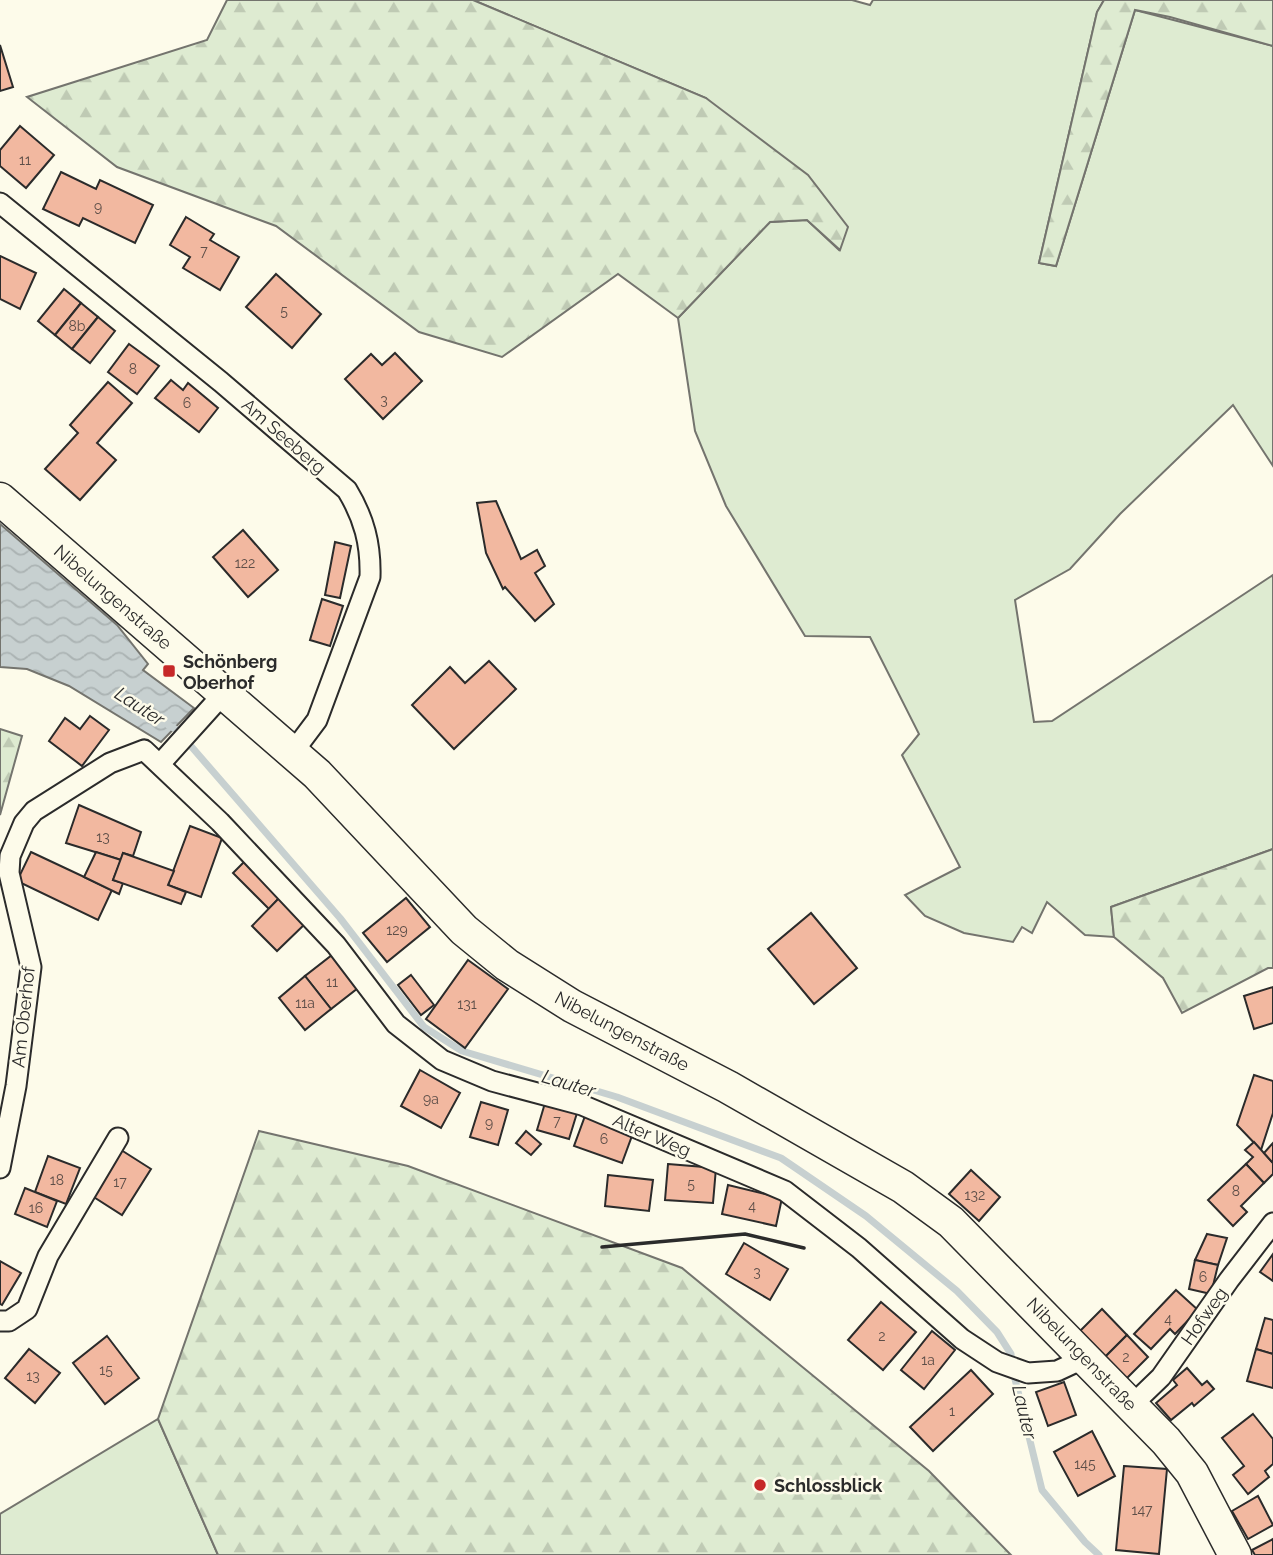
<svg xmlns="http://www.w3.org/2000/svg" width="1273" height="1555" viewBox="0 0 1273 1555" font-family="Raleway,sans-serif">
	<defs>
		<pattern id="forest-firs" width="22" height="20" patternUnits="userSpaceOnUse" patternTransform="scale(1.75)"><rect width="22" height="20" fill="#deebd1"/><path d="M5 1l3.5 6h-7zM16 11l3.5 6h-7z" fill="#bfcab4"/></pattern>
		<pattern id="water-waves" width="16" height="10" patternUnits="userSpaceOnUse" patternTransform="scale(1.75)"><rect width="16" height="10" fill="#c7d0d0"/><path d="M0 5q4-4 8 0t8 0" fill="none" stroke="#abb3b3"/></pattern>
	</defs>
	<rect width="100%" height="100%" fill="#fdfbea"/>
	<g fill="#deebd1" stroke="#74746e" stroke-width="2">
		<polygon points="473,0 852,0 870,5 873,0 1104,0 1097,12 1039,263 1056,266 1135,10 1273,46 1273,466 1233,405 1120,514 1070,569 1015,600 1034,722 1052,721 1273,575 1273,849 1111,907 1114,937 1085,935 1047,902 1032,933 1022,927 1013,942 964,933 925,916 905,895 960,867 902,755 919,734 870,637 805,636 726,506 695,431 678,318 770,222 807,220 839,250 847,227 706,98"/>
		<polygon points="158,1419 218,1555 0,1555 0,1514"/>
	</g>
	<g fill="url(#forest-firs)" stroke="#74746e" stroke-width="2">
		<polygon points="227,0 473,0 706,98 808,175 848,227 840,250 807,220 770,222 678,318 618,274 502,357 419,332 276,226 117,167 27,97 207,40"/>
		<polygon points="1104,0 1273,0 1273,46 1170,17 1135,10 1056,266 1039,263 1097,12"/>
		<polygon points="0,729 22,736 0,815"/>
		<polygon points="1273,849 1273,968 1268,968 1182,1013 1163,978 1114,937 1111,907"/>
		<polygon points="259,1131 408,1166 682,1268 929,1471 1011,1555 218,1555 158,1419"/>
	</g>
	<polygon fill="url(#water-waves)" stroke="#74746e" stroke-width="2" points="0,524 117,625 148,664 143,670 194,708 161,742 69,686 27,669 0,667"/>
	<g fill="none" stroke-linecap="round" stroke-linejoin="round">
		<polyline stroke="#c7d0d0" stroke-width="7" points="168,725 177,730 340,918 424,1027 462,1051 617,1097 781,1158 866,1216 957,1291 997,1332 1011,1354 1014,1375 1042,1490 1085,1542 1099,1555"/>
	</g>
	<g fill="#f2b8a0" stroke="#2b2b2b" stroke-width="2">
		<polygon points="0,45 13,87 0,91"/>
		<polygon points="20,126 54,155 26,188 0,166 0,150"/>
		<polygon points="61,172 96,189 100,180 153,205 135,243 83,218 79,226 43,209"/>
		<polygon points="186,217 214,234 210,240 239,257 220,290 183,268 190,257 170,245"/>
		<polygon points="0,256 36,273 20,309 0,299"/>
		<polygon points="276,274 321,314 292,348 246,307"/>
		<polygon points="64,289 81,303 55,335 38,321"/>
		<polygon points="81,303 98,317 72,349 55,335"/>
		<polygon points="98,317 115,331 90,363 72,349"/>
		<polygon points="129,344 159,366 137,394 108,372"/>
		<polygon points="395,353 422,381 383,419 345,379 371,354 382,365"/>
		<polygon points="171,380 183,390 188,383 218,408 199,432 155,398"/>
		<polygon points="108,382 132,403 97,443 116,460 80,500 45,469 78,433 70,425"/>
		<polygon points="496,501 521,559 537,550 545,566 535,573 554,604 535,621 505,587 503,589 486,553 477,503"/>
		<polygon points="243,530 278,570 248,597 213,557"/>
		<polygon points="335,542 351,546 340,598 325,595"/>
		<polygon points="322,599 343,606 330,646 310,640"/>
		<polygon points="489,661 516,689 454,749 412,705 450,667 465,683"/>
		<polygon points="90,716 109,730 82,766 49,741 65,718 80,729"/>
		<polygon points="79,805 141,832 133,856 123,853 121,860 66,843"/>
		<polygon points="190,826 222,838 201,897 168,885"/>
		<polygon points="31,852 112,890 98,920 17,881"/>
		<polygon points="96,852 121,860 113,880 123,883 119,894 84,877"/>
		<polygon points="123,853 174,871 168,885 186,892 181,904 113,880"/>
		<polygon points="246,860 282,895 269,909 233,873"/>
		<polygon points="282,895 308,921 277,951 252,926"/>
		<polygon points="406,898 430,927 387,962 363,933"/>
		<polygon points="811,913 857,968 814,1004 768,949"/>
		<polygon points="332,955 358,988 331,1009 305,976"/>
		<polygon points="468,960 508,989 465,1048 426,1019"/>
		<polygon points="411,975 434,1005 421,1015 398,985"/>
		<polygon points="305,976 331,1009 305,1030 279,998"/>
		<polygon points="1273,987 1273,1023 1254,1029 1244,996"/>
		<polygon points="420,1070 460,1093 441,1128 401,1106"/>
		<polygon points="1254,1075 1273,1081 1273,1113 1261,1150 1237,1125"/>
		<polygon points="481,1102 508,1110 498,1145 470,1137"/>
		<polygon points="545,1103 577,1113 569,1139 537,1130"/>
		<polygon points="585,1116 633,1133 622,1163 574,1146"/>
		<polygon points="526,1131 541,1144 531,1155 516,1143"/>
		<polygon points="1254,1142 1273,1163 1273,1174 1264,1183 1246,1164 1253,1157 1245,1150"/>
		<polygon points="1273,1143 1273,1163 1264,1153"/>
		<polygon points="118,1148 151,1169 122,1215 89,1194"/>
		<polygon points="48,1156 80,1168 66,1204 35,1192"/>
		<polygon points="668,1164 716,1168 713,1203 665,1200"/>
		<polygon points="1246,1164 1264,1183 1241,1206 1247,1212 1233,1226 1208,1200"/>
		<polygon points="971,1170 1000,1197 979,1221 949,1194"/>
		<polygon points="608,1175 653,1180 649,1211 605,1206"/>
		<polygon points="728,1185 782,1198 776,1226 722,1214"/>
		<polygon points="25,1188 57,1201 47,1227 15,1214"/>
		<polygon points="1207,1234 1227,1238 1218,1265 1195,1260"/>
		<polygon points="744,1243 788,1269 770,1300 726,1274"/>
		<polygon points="1273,1254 1273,1281 1260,1272"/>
		<polygon points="1195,1260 1218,1265 1211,1294 1189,1289"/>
		<polygon points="0,1261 21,1273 2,1305 0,1304"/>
		<polygon points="1176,1290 1198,1310 1175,1334 1170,1329 1151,1349 1134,1334"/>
		<polygon points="881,1302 916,1332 883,1370 848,1340"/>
		<polygon points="1102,1309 1127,1335 1104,1358 1079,1332"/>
		<polygon points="1265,1318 1273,1320 1273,1354 1256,1349"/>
		<polygon points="932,1331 955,1350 924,1389 901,1370"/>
		<polygon points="1127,1335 1148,1357 1126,1379 1104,1358"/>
		<polygon points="107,1336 139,1378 105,1404 73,1363"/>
		<polygon points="29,1349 60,1373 35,1403 5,1378"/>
		<polygon points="1256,1349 1273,1354 1273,1388 1247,1381"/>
		<polygon points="1187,1368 1202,1385 1207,1381 1214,1389 1194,1406 1192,1403 1171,1420 1156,1403 1177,1385 1173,1380"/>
		<polygon points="971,1370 993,1394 933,1451 910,1427"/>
		<polygon points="1064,1382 1076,1415 1048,1426 1036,1392"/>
		<polygon points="1253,1414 1273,1439 1273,1464 1265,1471 1269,1477 1248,1494 1233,1475 1244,1466 1222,1438"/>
		<polygon points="1092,1431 1115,1476 1078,1496 1054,1452"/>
		<polygon points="1124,1466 1167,1469 1159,1554 1116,1550"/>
		<polygon points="1258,1496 1273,1525 1248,1539 1232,1511"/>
		<polygon points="1273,1539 1273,1555 1255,1555 1252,1550"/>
	</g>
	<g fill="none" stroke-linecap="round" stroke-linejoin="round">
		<defs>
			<g id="street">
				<path d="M0,203L221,382L347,490C364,518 371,544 370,577L317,720L293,752"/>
				<polyline points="160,764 224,693"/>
				<polyline points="0,1168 16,1086 31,967 9,873 10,856 24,823 34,811 110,763 144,750 220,822 336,945 396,1024 442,1060 492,1081 582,1105 785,1191 859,1248 962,1339 997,1362 1028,1373 1057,1371 1072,1364 1082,1356"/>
				<polyline points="0,1321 9,1321 27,1309 48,1256 118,1138"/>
				<polyline points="1132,1405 1161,1377 1229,1280 1273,1223"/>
			</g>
			<polyline id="primary" points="0,499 317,774 464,930 507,965 572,1006 728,1087 903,1187 951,1222 1166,1441 1192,1473 1235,1555"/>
		</defs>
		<use href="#street" stroke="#2b2b2b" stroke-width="23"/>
		<use href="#primary" stroke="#2b2b2b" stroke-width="35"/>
		<use href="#street" stroke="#fdfbea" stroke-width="19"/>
		<use href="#primary" stroke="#fdfbea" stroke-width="32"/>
		<polyline stroke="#2b2b2b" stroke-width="3.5" points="602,1247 745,1234 804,1248"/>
	</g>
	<g fill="#c62828" stroke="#fdfbea" stroke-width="2.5">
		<rect x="162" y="664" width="14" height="14" rx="3.5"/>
		<circle cx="760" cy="1485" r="7"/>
	</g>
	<g text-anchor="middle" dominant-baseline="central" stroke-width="5" stroke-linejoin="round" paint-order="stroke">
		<g font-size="14" fill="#5d4e48">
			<text x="25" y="160">11</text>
			<text x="98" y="207">9</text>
			<text x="204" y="251">7</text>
			<text x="284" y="311">5</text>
			<text x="77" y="326">8b</text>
			<text x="133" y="369">8</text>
			<text x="384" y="400">3</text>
			<text x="187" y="403">6</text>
			<text x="245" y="563">122</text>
			<text x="103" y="837">13</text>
			<text x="397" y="930">129</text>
			<text x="332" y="982">11</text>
			<text x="305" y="1003">11a</text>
			<text x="467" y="1004">131</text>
			<text x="431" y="1099">9a</text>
			<text x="557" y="1121">7</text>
			<text x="489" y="1123">9</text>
			<text x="604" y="1139">6</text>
			<text x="57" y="1180">18</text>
			<text x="120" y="1182">17</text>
			<text x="691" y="1184">5</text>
			<text x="1236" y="1191">8</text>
			<text x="975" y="1195">132</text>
			<text x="752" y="1206">4</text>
			<text x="36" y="1208">16</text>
			<text x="757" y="1272">3</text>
			<text x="1203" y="1277">6</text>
			<text x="1168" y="1319">4</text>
			<text x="882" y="1336">2</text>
			<text x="1126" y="1357">2</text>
			<text x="928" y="1360">1a</text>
			<text x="106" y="1370">15</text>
			<text x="33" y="1376">13</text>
			<text x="952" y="1411">1</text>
			<text x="1085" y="1464">145</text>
			<text x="1142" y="1510">147</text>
		</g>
		<g font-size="18" fill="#2b2b2b" stroke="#fdfbea">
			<text transform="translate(284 436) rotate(41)">Am Seeberg</text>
			<text transform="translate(113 597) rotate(41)">Nibelungenstraße</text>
			<text transform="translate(23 1017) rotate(-84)">Am Oberhof</text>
			<text transform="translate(622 1031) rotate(28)">Nibelungenstraße</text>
			<text transform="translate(652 1135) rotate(23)">Alter Weg</text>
			<text transform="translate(1204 1316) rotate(-55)">Hofweg</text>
			<text transform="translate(1082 1354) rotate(46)">Nibelungenstraße</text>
		</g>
		<g font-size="18" font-weight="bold" fill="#2b2b2b" stroke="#fdfbea" text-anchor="start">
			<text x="183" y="661">Schönberg<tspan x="183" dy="21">Oberhof</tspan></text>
			<text x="774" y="1485">Schlossblick</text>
		</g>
		<g font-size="19" font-style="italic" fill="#2b2b2b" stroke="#fdfbea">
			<text transform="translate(140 706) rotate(33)">Lauter</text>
			<text transform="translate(569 1083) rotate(17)">Lauter</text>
			<text transform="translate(1025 1412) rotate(77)">Lauter</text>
		</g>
	</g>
</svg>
